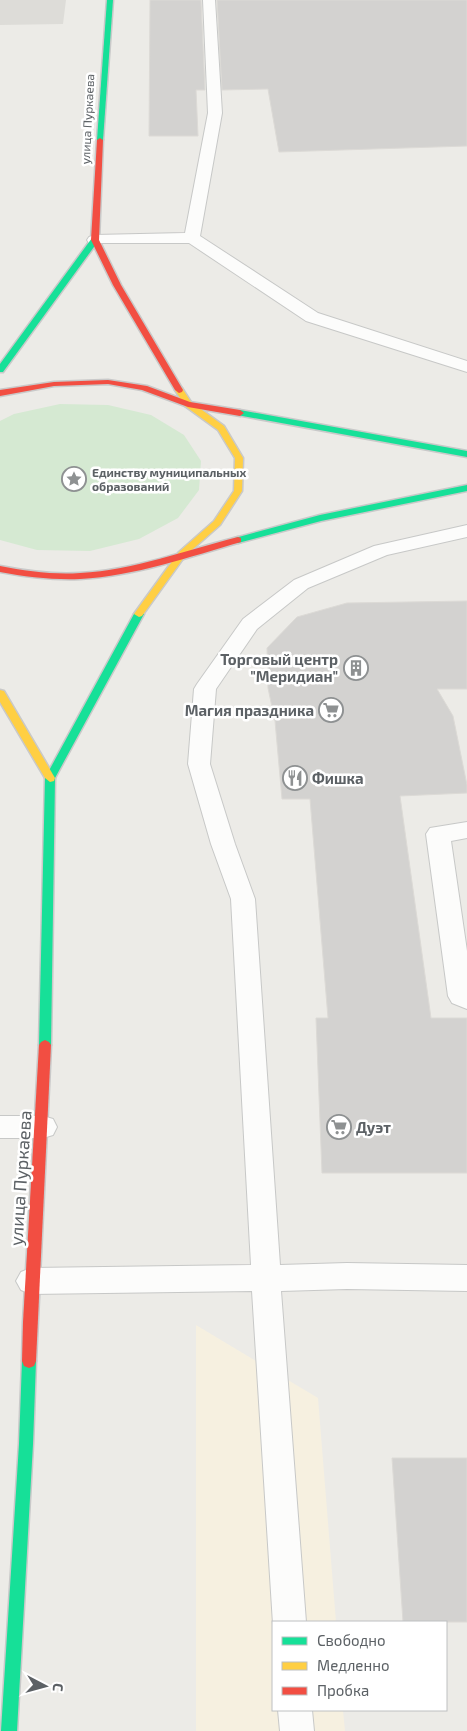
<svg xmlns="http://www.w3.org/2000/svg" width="467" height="1731" viewBox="0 0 467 1731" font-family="'Exo 2',sans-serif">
	<rect width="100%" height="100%" fill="#ecebe7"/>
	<polygon fill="#f6f0e0" points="196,1325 318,1398 336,1622 273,1622 273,1710 343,1710 345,1731 196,1731"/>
	<polygon fill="#dddcd8" points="0,0 66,0 63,24 0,25"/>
	<polygon fill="#d5e9d2" points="60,404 108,405 151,415 184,435 201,461 199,490 178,518 139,539 90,551 37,550 0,540 0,421 14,414"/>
	<g fill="#d3d2d0" stroke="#dcdad6">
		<polygon points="150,0 201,0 205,90 196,90 198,136 149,136"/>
		<polygon points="217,0 467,0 467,146 279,152 268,89 222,90"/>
		<polygon points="467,601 467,689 437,689 453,716 467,785 467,793 400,796 431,1018 467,1018 467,1173 322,1173 316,1018 328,1018 310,799 282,799 275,721 268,688 267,648 297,617 347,603"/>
		<polygon points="392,1458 467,1458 467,1622 403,1622"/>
	</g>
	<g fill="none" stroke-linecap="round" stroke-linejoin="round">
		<defs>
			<g id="lane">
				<polygon points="203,0 215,0 222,113 200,236 318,313 467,361 467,372 306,321 189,243 89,243 87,240 89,237 95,235 185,233 208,113"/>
				<polygon points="467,525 467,537 387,555 308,588 257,629 216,689 210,764 235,844 255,899 280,1265 347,1263 467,1265 467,1291 347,1289 281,1291 306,1622 273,1622 273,1624 252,1291 31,1294 21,1290 16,1281 21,1272 31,1268 251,1265 231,899 211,844 188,764 194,689 197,684 243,619 294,580 374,546"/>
				<polygon points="467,822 467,838 451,841 467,951 467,1009 452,1003 448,996 426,834 430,828"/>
				<polygon points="0,1116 43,1116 53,1119 57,1127 53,1135 43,1138 0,1138"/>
				<polygon points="278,1710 312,1710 314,1731 280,1731"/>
			</g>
			<g id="fast">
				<polygon points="107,0 113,0 103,140 100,142 97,140"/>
				<polygon points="92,238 99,240 3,372 0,372 0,364"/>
				<polygon points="240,410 467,451 467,457 237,415 237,411"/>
				<polygon points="467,485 467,491 321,521 238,543 233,540 235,538 320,515"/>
				<polygon points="139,611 144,614 55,778 51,1045 49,1048 45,1050 41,1048 39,1045 45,778 134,614"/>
				<polygon points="29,1354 34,1356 36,1361 33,1444 17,1731 1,1731 19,1444 22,1361 24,1356"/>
			</g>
			<g id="slow">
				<polygon points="179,387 182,388 191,402 224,426 243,458 242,491 220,525 185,556 142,616 139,617 134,614 179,552 214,521 234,491 235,458 218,430 185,406 175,390"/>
				<polygon points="0,690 4,691 55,778 54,781 50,782 45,778 0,702"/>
			</g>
			<g id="jam">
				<polygon points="100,138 103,140 99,240 121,285 183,390 182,392 179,393 175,390 113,285 91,240 97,140"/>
				<polygon points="108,380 147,386 190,402 240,410 244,413 240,416 188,407 142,390 108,384 54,386 0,396 0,390 54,382"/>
				<path d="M238,537L241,538V542C189,557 135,576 80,579C53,580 26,577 0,572V566C26,571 54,575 80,573C135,570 186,550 238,537Z"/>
				<polygon points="45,1040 49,1042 51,1045 36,1361 34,1366 29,1368 24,1366 22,1361 23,1322 39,1045 41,1042"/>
			</g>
		</defs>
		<use href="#lane" stroke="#c7c8c7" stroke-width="2"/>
		<use href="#fast" stroke="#c9c9c9" stroke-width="3"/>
		<use href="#slow" stroke="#c9c9c9" stroke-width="3"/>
		<use href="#jam" stroke="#c9c9c9" stroke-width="3"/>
		<use href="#lane" fill="#fcfcfb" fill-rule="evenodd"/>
		<use href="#fast" fill="#16e098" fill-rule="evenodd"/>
		<use href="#slow" fill="#ffcf43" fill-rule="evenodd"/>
		<use href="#jam" fill="#f24e42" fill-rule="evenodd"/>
	</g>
	<defs>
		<symbol id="sight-ring" viewBox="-11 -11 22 22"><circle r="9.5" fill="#fff" stroke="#8e9192" stroke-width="1.5"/><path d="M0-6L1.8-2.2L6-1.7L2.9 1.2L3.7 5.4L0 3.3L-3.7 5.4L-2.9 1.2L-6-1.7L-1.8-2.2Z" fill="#8e9192"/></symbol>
		<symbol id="building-ring" viewBox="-11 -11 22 22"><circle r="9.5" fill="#fff" stroke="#8e9192" stroke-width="1.5"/><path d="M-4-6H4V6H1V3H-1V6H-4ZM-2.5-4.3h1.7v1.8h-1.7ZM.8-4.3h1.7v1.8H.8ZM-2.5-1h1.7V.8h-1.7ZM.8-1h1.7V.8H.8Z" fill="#8e9192"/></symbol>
		<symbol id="supermarket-ring" viewBox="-11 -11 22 22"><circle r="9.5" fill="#fff" stroke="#8e9192" stroke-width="1.5"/><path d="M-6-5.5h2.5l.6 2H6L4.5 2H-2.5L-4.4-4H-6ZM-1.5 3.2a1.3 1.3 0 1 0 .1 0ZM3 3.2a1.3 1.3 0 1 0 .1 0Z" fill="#8e9192"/></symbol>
		<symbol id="restaurant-ring" viewBox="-11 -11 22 22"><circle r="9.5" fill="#fff" stroke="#8e9192" stroke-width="1.5"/><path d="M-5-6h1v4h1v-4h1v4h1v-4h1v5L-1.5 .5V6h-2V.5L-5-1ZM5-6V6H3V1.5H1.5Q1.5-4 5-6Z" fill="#8e9192"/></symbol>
	</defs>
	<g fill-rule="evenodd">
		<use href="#sight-ring" x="60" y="465" width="28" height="28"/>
		<use href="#building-ring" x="342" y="654" width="28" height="28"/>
		<use href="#supermarket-ring" x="317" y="696" width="28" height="28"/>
		<use href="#restaurant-ring" x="281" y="764" width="28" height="28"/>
		<use href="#supermarket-ring" x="325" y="1113" width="28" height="28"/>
	</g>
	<g text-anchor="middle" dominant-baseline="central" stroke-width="5" stroke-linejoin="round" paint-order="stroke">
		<g font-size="12" fill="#5c6165" stroke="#fff">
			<text transform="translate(87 119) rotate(-87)">улица Пуркаева</text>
		</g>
		<g font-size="12" font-weight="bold" fill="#5c6165" stroke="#fff" text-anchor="start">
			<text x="92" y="472">Единству муниципальных<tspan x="92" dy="14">образований</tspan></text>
		</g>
		<g font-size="15" font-weight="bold" fill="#5c6165" stroke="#fff" text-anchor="end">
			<text x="338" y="659">Торговый центр<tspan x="338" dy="17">"Меридиан"</tspan></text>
			<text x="314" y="710">Магия праздника</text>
			<text x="312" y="778" text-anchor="start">Фишка</text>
			<text x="356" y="1127" text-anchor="start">Дуэт</text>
		</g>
		<g font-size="18" fill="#5c6165" stroke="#fff">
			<text transform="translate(20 1178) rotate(-86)">улица Пуркаева</text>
		</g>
	</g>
	<rect x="272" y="1621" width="175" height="90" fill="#ffffff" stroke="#bec0c1"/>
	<rect x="282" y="1637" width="25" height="8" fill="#16e098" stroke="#bec0c1"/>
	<text x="317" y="1646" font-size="15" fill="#5c6165">Свободно</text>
	<rect x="282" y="1662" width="25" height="8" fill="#ffcf43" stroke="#bec0c1"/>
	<text x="317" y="1671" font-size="15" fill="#5c6165">Медленно</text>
	<rect x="282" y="1687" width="25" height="8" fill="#f24e42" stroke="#bec0c1"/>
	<text x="317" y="1696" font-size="15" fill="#5c6165">Пробка</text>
	<g transform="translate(45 1686) rotate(96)" stroke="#ffffff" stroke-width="4" paint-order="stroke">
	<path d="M0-4L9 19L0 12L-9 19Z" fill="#5c6165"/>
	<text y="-8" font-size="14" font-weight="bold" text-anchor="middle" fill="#5c6165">С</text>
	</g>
</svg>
